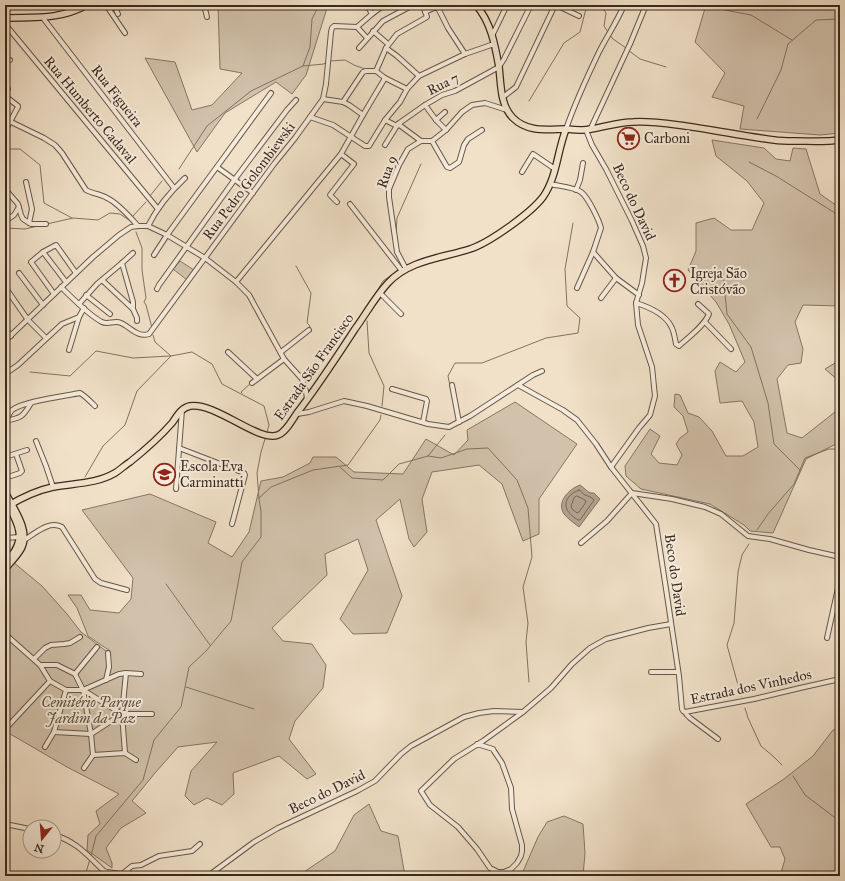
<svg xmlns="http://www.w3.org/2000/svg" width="845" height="881" viewBox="0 0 845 881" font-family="'IM FELL Great Primer',serif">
	<rect width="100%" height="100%" fill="#f1e1c9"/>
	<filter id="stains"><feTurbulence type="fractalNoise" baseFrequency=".005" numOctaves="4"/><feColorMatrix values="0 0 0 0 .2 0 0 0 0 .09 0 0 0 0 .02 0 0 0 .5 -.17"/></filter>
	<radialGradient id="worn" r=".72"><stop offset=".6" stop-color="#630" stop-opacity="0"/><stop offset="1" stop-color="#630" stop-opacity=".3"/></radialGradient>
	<g fill="#d2c2ac" stroke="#867665">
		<polygon points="229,5 328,5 306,75 292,94 276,82 225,113 197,152 145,58 175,62 192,110 212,105 242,73 220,69 218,6"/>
		<polygon points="706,5 840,5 840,133 820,135 740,129 744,106 712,97 725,73 695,42"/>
		<polygon points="712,140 764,148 776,159 790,161 793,148 806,149 820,194 840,208 840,306 803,305 795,322 803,349 801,363 788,365 777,379 787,433 802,438 840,408 840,442 806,459 773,533 750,531 744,525 710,504 641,489 626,476 625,466 650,429 660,436 651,454 659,463 677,465 682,455 676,444 680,438 688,432 683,416 674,407 675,394 680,395 688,413 699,417 712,431 726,456 743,456 758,447 754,422 742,401 720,403 715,371 720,362 736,372 745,362 729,324 716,302 688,270 696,251 696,223 714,218 731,230 752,230 764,203 747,181 716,156"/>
		<polygon points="180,261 194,270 187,280 173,269"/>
		<polygon points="840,360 840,382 825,369"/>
		<polygon points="515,402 577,444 539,499 539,534 523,541 502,484 479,465 432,472 422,499 427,532 414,547 409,539 400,499 376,520 402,596 387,633 353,634 340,619 368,570 358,539 325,554 327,575 272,628 283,641 312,644 326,665 323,688 295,721 289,739 316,774 307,779 279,756 233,773 234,794 222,805 207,798 194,805 185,796 191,771 217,742 178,747 155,773 132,801 146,813 121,828 106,848 112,863 112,868 87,850 88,835 100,824 96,811 119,794 67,767 5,731 5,575 13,562 42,586 67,614 81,632 106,651 110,651 88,636 77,608 68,595 81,595 90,610 119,613 131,599 133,578 82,510 150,494 216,522 208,543 232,557 249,532 261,481 283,477 310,463 313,457 336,457 354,472 403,474 426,439 454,455 468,440 467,430"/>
		<polygon points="840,729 840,876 783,876 781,873 785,859 780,847 771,847 746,804 784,779 813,756 833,730"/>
		<polygon points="369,804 381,831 398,836 405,876 298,876 335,851 354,815"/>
		<polygon points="564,816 583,824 585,853 583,876 521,876 538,837 547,822"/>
	</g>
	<path fill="#b3a28f" stroke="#837262" d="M580,485C585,488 588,494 594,493L600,499L579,527C574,523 568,519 564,514C556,502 569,489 580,485Z"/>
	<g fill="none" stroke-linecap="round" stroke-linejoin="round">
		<g stroke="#766656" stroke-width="1">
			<path d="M579,490C581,491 582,493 585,495C588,496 592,497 594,500L580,520H578C570,515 562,508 568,498C571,494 574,492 579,490Z"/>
			<polygon points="577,496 585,500 586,502 579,512 577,513 572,509 571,506 574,498"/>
		</g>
		<g stroke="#837262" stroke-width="1">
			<polyline points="601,5 606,13 604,26 608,32"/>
			<polyline points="720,9 751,15 792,40"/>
			<polyline points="610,35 613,39 626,48"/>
			<polyline points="628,50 640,59 666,67"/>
			<polyline points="330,61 345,60 354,65 365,69"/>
			<polyline points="303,66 324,64 327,61"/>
			<polyline points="529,101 564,43 580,32 587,5"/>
			<polyline points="757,119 781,70 788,44 816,20 840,19"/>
			<polyline points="5,149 20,149 40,165 44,203 72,218"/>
			<polyline points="749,162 776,176 835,213 840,217"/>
			<polyline points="179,169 207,126 251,91 303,66 310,47 312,19 319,5"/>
			<polyline points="150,196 162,181"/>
			<polyline points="132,217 146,202"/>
			<polyline points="47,224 73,218 98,220 110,213 120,214 132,222"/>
			<polyline points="5,228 25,229 38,226"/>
			<polyline points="136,232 142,248 142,270 146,298 144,302 146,305 152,328"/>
			<polyline points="396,234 397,218 421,164"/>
			<polyline points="296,266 311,293 307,323 310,326 309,328"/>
			<polyline points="723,274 727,314 751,347 768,403 774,444 800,470"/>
			<polyline points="374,296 383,281 399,270"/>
			<polyline points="367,321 369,353 384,386 382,406"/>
			<polyline points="153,335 155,342 171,356 192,352 212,364 222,384 264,406 269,425 267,432"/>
			<polyline points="30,372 70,376 96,351 133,358 170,356"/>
			<polyline points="450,386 448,376 455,363 482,363 546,338 578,333 580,318 567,306 565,269 573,223"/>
			<polyline points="242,393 241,392 251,383"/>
			<polyline points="428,456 441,458 467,449 488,448 517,480 528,508 532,557 523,587 528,623 526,642 529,682"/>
			<polyline points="340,467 352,478 383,480 399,464 428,456 445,435"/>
			<polyline points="85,477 103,446 125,425 137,391 171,356"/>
			<polyline points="259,498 271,487 313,470 348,465 380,420 381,415"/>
			<polyline points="757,530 768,514 794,484 805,458 829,449 840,449"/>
			<polyline points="166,584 210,645"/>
			<polyline points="186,687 254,709"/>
			<polyline points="741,696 727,645 734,623 738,572 742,555 749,544"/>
			<polyline points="745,708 748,718 761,746 774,757 782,765"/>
			<polyline points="793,776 795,779 805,795 838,820"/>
			<polyline points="91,856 96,836 143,780 154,740 181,707 189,667 206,651 231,621 242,562 261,537 261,511 259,499 257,473 261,452 265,439"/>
			<polyline points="85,876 90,859"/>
		</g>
		<defs>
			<g id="minor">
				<polyline points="106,5 125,33"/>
				<polyline points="114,5 118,14"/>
				<polyline points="204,5 207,17"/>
				<polyline points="367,5 372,14"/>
				<polyline points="556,5 579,16"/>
				<polyline points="425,12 434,8 438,8 448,28 465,54"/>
				<polyline points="43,18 174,188"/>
				<polyline points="5,24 158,209"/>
				<polyline points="357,27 367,38"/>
				<polyline points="373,31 388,44"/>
				<polyline points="492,36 507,5"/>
				<polyline points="359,48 383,21 413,5"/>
				<polyline points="386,48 397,56 419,76"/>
				<polyline points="5,58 10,60"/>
				<polyline points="5,86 7,87 8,89 5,93"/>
				<polyline points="407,89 385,78 376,71 386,48 397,34 427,17 423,5"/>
				<polyline points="5,96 18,106 18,107 5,131"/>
				<polyline points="503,97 516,87 555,5"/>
				<polyline points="323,99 343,102 349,105 363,115"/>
				<polyline points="343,102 363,72 366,71 376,71"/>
				<polyline points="425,105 436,120 445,112"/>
				<polyline points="310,117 333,125 365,146 369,146 385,120 400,102 407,89 419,76 465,54 494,44"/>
				<path d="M5,119L44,138L55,145L62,153L86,190C93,194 101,194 107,198C118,203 130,217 138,226"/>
				<polyline points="385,120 397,126"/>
				<polyline points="436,120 446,130"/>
				<polyline points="398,124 421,141"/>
				<path d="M566,129C575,103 587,77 599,52C607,36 617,22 624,5"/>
				<polyline points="586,130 592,145 606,169 632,221 643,246 646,258 642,283 636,303 638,325 652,367 655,396 650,415 639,428 611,467"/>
				<polyline points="590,130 630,44 646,5"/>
				<polyline points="432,141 447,167 450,168 459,162 464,145 468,139 482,130"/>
				<polyline points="385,145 398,124 425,105 442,95 455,91 499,67 504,59 531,5"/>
				<polyline points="217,167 253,193"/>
				<polyline points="522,172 533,154 555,169"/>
				<polyline points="26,182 32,209 29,223"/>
				<path d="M550,184C558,186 574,187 581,192C588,197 599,220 601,228L593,252L577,288"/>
				<polyline points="5,189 18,204 21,215 23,219 31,224 46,224"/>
				<polyline points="576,190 580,180 583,163"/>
				<polyline points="337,202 330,195 354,164 341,154"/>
				<polyline points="350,204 402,271"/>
				<polyline points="5,221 14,215 19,207"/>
				<path d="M148,226C157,208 170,192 185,178"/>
				<polyline points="43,252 66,282"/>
				<polyline points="593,252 616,278 639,295"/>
				<polyline points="154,255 167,235 271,93"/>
				<polyline points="122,263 133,302 133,309 137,318 137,321"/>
				<polyline points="406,269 397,252 389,197 389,189 399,165 408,149 421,141 432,141 446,130 462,112 472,105 485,103 507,110"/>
				<polyline points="19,273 43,305"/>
				<polyline points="102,280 133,309"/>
				<polyline points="236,282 341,154 363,115 385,78"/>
				<polyline points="5,287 28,320 46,338"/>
				<path d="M61,287C71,297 90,316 102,322C108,325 115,320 121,323C130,327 138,338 149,334L274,164L295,138L323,99L326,84L331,32L332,28L334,26L357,27L372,14L384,5"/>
				<polyline points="157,289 159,285 235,179 287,110 296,100"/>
				<polyline points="380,293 401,314"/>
				<polyline points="54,294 31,262 43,252 56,245 76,273"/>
				<polyline points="86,295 110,314"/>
				<polyline points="601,298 616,278"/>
				<path d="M636,303C649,307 664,313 671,326C674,331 675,339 676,344L679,346C689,337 704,326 709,314L708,313L698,304"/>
				<polyline points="79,304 97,284 122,263 133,253"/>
				<polyline points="705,322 731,349"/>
				<polyline points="5,328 11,336"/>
				<polyline points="5,341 93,257 119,235 131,227 138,226 148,226 167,235 205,258 236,282 249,295 284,359 302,379 306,391 307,400"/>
				<polyline points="69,350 79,317"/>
				<polyline points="228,352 257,379"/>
				<polyline points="281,352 309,330"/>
				<polyline points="5,374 18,365 62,324 79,317 84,308"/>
				<polyline points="252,383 284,359"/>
				<polyline points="452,385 459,422"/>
				<polyline points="518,385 563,410 577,420 596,444 611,467 656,524 668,602 679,676 682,709 683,711 685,712 754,699 800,688 840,679"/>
				<polyline points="392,389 426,399 427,401 423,422"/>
				<polyline points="297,414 309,412 344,401 367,406 428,424 449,427 470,416 533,375 542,371"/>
				<path d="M5,421C21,418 23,417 31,403"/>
				<path d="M6,421C8,418 9,413 12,410C23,401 65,396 80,393C84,395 91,402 95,406"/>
				<polyline points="36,441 46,466 53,487"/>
				<polyline points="179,448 244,473 245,475 232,524"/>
				<polyline points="5,457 27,450"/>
				<polyline points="11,476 20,473 22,471 16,454"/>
				<polyline points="176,489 182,410"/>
				<polyline points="632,493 672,499 705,507 721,514 748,536 755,537 770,539 809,550 840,557"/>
				<polyline points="5,538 20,537"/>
				<path d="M24,540C35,534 48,520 62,527L95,579L101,583L127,590"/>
				<polyline points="581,543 607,521 632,493"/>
				<polyline points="5,634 40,665 50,681 66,690 83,690 75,674 57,665 40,665"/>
				<polyline points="827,638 840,579"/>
				<polyline points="34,659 45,648 51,645 64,644 70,643 80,637"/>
				<polyline points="651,672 678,672"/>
				<polyline points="75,674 97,647"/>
				<polyline points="106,680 109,667 108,653"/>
				<polyline points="83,690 91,734 93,755 84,768"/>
				<polyline points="83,690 122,714 152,714"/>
				<polyline points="83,690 119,674 126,673 141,674"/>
				<polyline points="685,712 687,715 690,718 718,739"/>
				<polyline points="9,725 50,681"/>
				<polyline points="54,732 91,734 122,714"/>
				<polyline points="477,744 493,749 494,751 502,763 511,788 512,809 522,845 522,851 521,856 517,863 511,869 504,872 498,872 490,868 477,849 458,827 430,805 421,791 454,759 483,741 523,712"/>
				<polyline points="45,747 54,732 66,690"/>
				<polyline points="125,753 122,714 126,673"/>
				<polyline points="93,755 125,753 136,760"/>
				<polyline points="5,824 30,829"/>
				<path d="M54,835C76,841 88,856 104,871L107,872L136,876"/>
				<polyline points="122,874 132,866 141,865 159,856 192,851 200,844"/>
				<polyline points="207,876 212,873 254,842 278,828 357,791 375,781 401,754 411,746 464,717 479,713 494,711 523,712 551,688 572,664 590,648 606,639 648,628 671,624"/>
			</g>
			<g id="major">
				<path d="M476,5C491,22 495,45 499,67C501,84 500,105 513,118C528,133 548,129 567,129C575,130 583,131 591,129C605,127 619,122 633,122C648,121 663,123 678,125C710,129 742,136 774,140C781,141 788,141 795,141C810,141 825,142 840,140"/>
				<path d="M5,18C35,17 59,20 87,5"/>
				<path d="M5,492C13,508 31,531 21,549C17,556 10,563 5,569"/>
				<path d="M7,503C17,522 27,537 11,556"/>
				<path d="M8,506C21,498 39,490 53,487C75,483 96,484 115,473C120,470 125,465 130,462C145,450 159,438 172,423C177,416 181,408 190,406C216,402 259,443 278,435C286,432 292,420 297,413C318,386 336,358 355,329C366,314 375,297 388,283C409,260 442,258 470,249C489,243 531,213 543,197C557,177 557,152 566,129"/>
			</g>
		</defs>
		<use href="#minor" stroke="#685749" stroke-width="6"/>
		<use href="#major" stroke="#3a291e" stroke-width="8"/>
		<use href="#minor" stroke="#f6ecdc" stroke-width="4"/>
		<use href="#major" stroke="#f1e1c9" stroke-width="5.5"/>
	</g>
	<defs>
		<symbol id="supermarket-ring" viewBox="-11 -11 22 22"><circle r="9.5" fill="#f6ecdc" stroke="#8f2418" stroke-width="1.5"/><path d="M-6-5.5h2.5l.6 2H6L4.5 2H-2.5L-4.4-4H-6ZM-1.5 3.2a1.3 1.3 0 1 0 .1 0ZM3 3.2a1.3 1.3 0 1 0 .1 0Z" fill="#8f2418"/></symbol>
		<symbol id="church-ring" viewBox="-11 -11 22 22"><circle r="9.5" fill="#f6ecdc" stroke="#8f2418" stroke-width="1.5"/><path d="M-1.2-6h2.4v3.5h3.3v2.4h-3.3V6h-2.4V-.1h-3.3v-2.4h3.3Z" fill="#8f2418"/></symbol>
		<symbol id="school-ring" viewBox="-11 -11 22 22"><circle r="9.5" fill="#f6ecdc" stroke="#8f2418" stroke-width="1.5"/><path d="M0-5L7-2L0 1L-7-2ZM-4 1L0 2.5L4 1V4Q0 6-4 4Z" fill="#8f2418"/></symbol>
	</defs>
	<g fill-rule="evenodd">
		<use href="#supermarket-ring" x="616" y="126" width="25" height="25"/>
		<use href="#church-ring" x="662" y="268" width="25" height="25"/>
		<use href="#school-ring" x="152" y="462" width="25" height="25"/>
	</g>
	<g text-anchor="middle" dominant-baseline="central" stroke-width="4" stroke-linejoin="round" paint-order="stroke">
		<g font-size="14" fill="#3a291e" stroke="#f6ecdc">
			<text transform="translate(443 84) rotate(-26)">Rua 7</text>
			<text transform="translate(117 96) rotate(52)">Rua Figueira</text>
			<text transform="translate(90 110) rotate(50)">Rua Humberto Cadaval</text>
			<text transform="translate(387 172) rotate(-70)">Rua 9</text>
			<text transform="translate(249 181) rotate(-53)">Rua Pedro Golombiewski</text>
			<text transform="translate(634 202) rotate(65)">Beco do David</text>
			<text transform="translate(314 367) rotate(-55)">Estrada São Francisco</text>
			<text transform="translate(675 575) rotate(82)">Beco do David</text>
			<text transform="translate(751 687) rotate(-12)">Estrada dos Vinhedos</text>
			<text transform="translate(327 792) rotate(-26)">Beco do David</text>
		</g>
		<g font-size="14" fill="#3a291e" stroke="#f6ecdc" text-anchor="start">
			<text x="644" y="138">Carboni</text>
			<text x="690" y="273">Igreja São<tspan x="690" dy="16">Cristóvão</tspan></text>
			<text x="180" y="466">Escola Eva<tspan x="180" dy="16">Carminatti</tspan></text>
		</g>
		<g font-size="14" font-style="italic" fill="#604f42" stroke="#f6ecdc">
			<text x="91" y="702">Cemitério Parque<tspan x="91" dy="16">Jardim da Paz</tspan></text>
		</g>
	</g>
	<rect width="845" height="881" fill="none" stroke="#f1e1c9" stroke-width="20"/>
	<rect x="6" y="6" width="833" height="869" fill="none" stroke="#3a291e" stroke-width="2"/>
	<rect x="10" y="10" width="825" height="861" fill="none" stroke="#3a291e"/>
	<g transform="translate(42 839) rotate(197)"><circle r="19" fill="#f6ecdc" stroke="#ab9e90"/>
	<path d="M0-3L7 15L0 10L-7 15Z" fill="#8f2418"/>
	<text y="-6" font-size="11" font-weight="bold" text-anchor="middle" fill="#3a291e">N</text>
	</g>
	<rect width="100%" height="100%" filter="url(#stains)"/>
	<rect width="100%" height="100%" fill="url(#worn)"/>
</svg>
